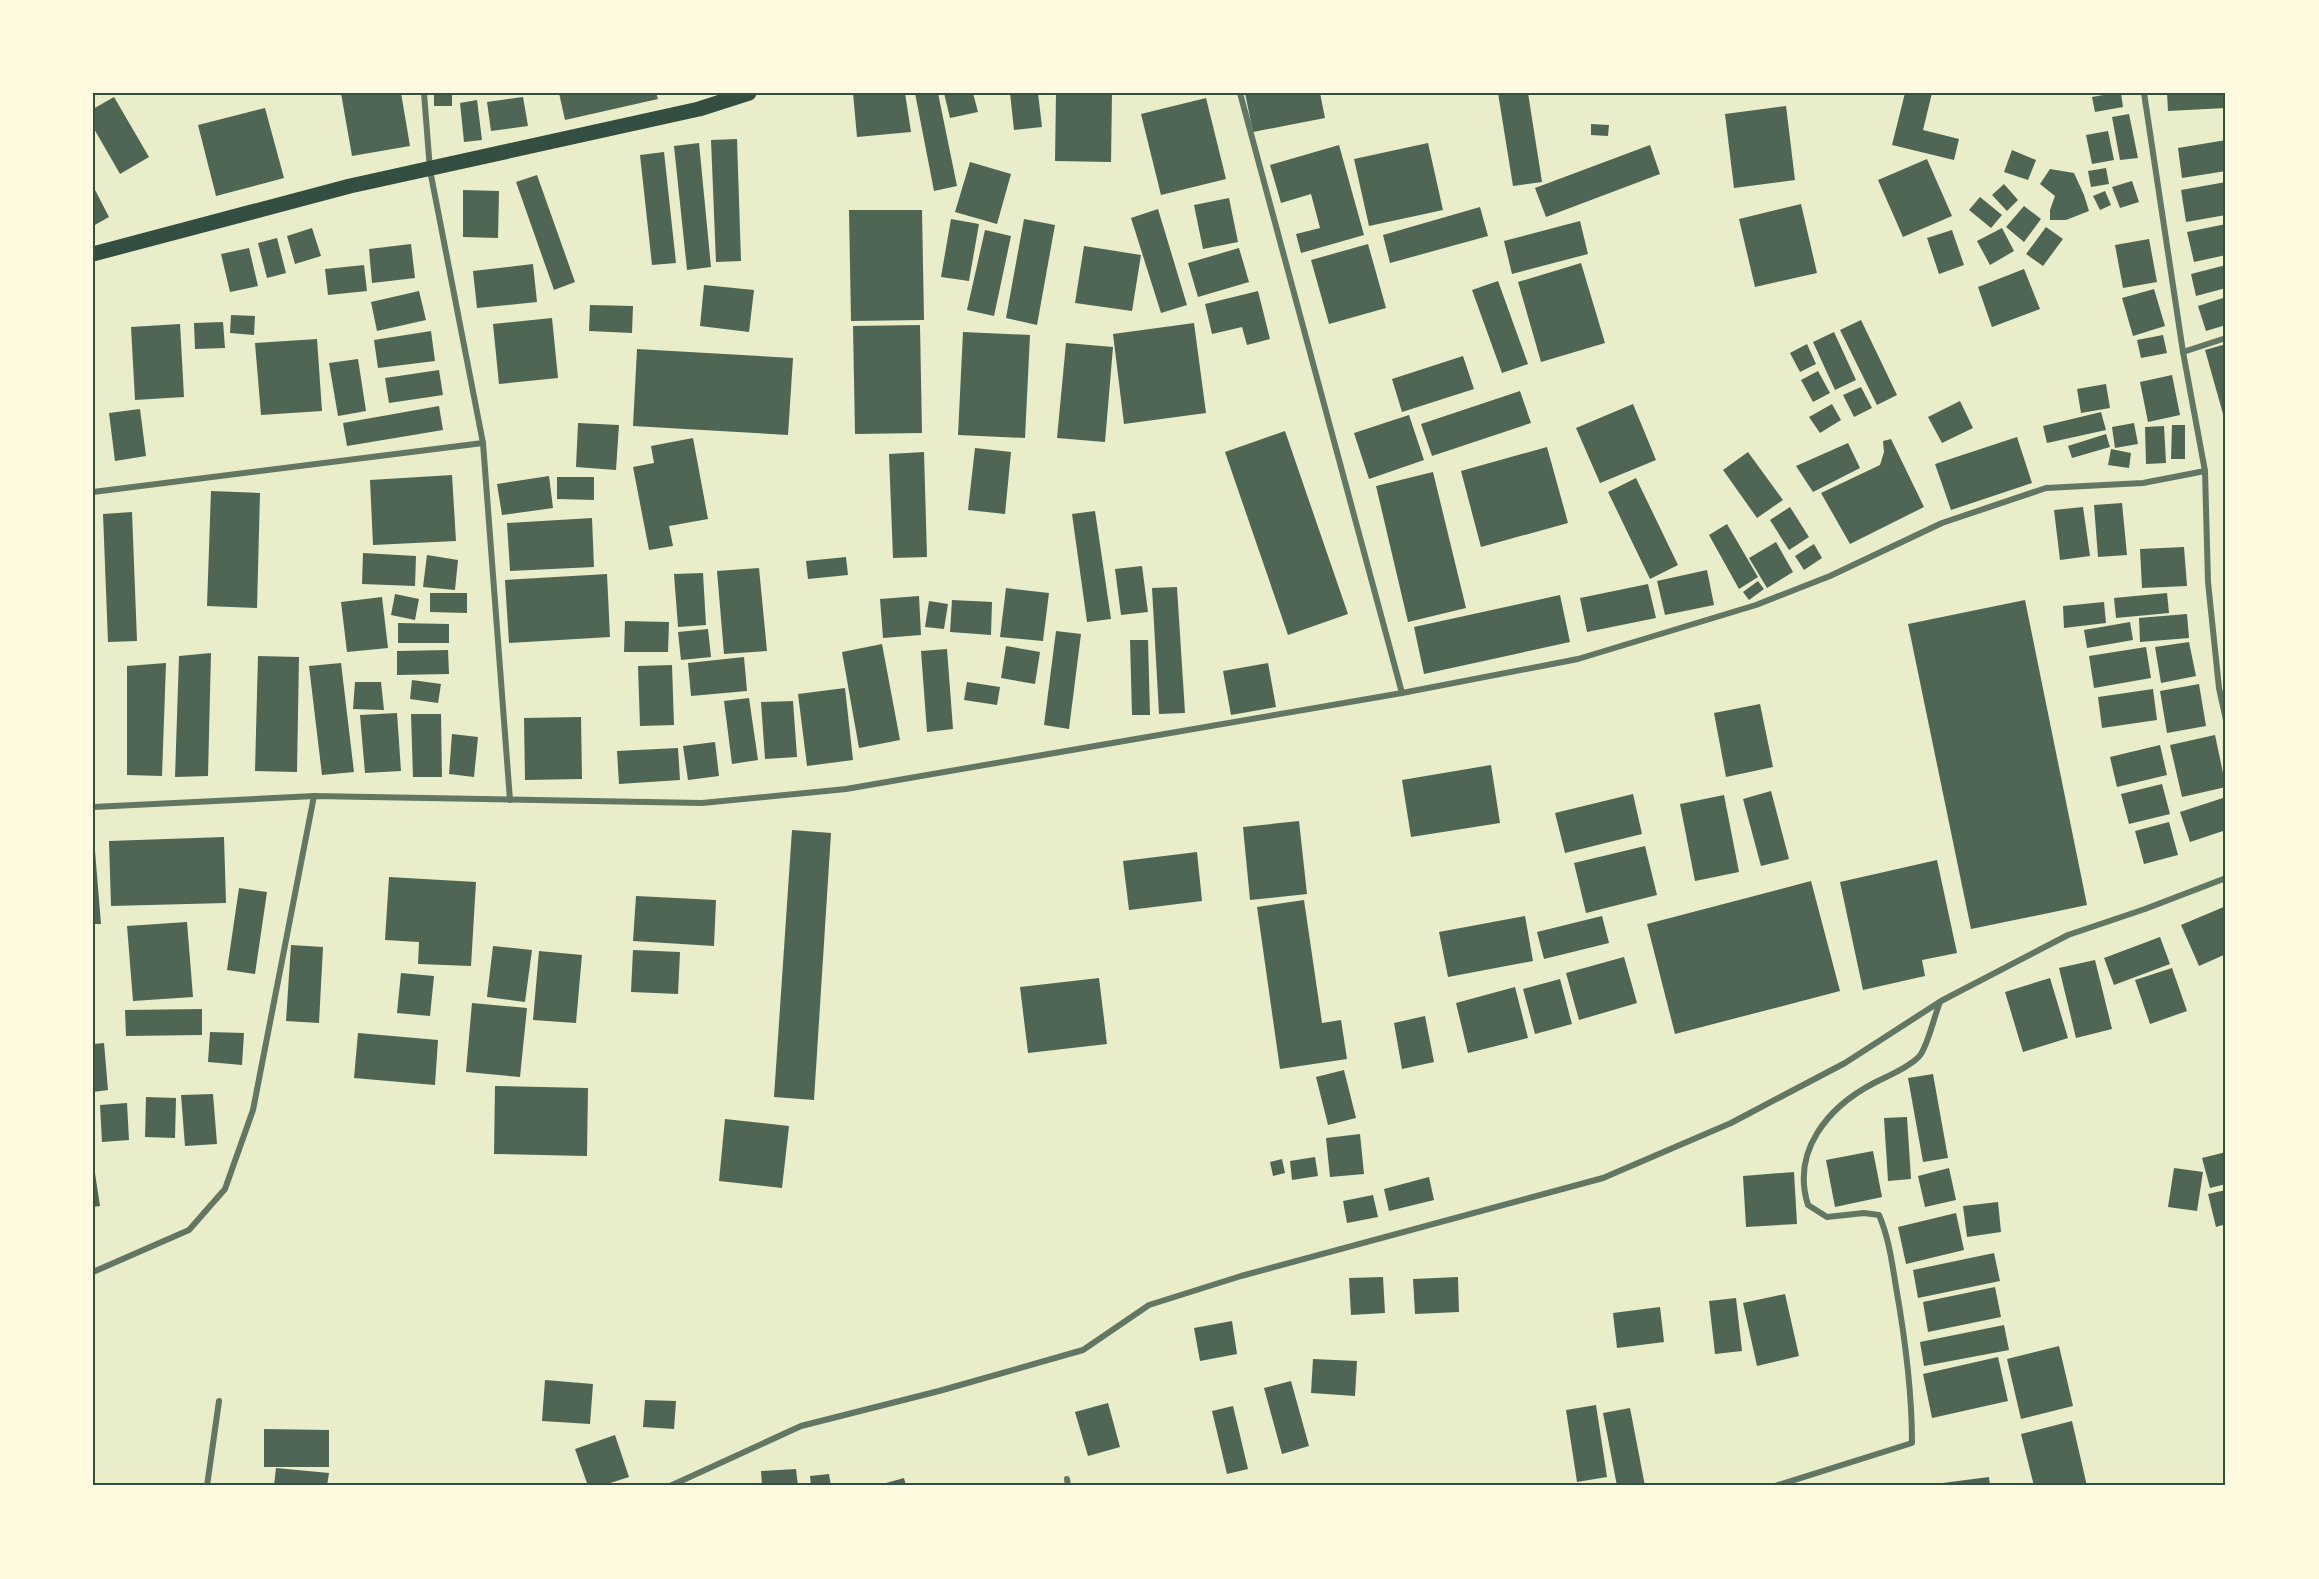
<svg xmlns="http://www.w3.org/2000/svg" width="2319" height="1579" viewBox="0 0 2319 1579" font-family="Commissioner,sans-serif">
	<rect width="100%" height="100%" fill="#e9edc9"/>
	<g fill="#4f6655">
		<polygon points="341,93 401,93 410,146 352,156"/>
		<rect x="434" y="93" width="18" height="13"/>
		<polygon points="559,93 656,93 658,99 565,120"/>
		<polygon points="853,93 905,93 911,132 857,137"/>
		<polygon points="915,93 938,93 957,186 934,191"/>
		<polygon points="944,93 973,93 978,112 950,118"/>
		<polygon points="1010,93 1038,93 1042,127 1014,130"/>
		<polygon points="1056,93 1112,93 1111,162 1055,161"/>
		<polygon points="1245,93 1320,93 1325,118 1253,132"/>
		<polygon points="1498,93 1528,93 1542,182 1513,186"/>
		<polygon points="1905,93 1932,93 1923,130 1959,139 1954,160 1892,145"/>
		<polygon points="2115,93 2121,93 2123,107 2095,112 2092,97"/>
		<polygon points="2167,93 2226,93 2226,108 2168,111"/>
		<polygon points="114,97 149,157 120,174 93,127 93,109"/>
		<polygon points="523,97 528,126 491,131 487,102"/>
		<polygon points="1206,98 1226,179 1161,195 1141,114"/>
		<polygon points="477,100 482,140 464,142 460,103"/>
		<polygon points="1786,106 1795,180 1734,188 1725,114"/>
		<polygon points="265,108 284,178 216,196 198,125"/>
		<polygon points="2129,114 2138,158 2120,160 2112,117"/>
		<polygon points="1591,124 1609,125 1608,136 1591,135"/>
		<polygon points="2108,131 2114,160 2092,164 2086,135"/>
		<polygon points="737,139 741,261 716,262 711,140"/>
		<polygon points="2226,140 2226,171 2182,178 2178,148"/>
		<polygon points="699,143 711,267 687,270 674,146"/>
		<polygon points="1428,143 1443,210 1369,226 1354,159"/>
		<polygon points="1339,145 1364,235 1301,253 1296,234 1320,228 1311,194 1281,203 1270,165"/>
		<polygon points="1650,145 1660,174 1546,217 1535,188"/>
		<polygon points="2012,150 2036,160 2028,180 2004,172"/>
		<polygon points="664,152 676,263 652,265 640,155"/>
		<polygon points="1927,159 1952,216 1903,237 1878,180"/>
		<polygon points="970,162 1011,174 997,224 955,212"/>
		<polygon points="2106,168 2109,184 2091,187 2088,171"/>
		<polygon points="2050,169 2074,173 2084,195 2089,211 2066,220 2050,220 2050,210 2055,196 2040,184"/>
		<polygon points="537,175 575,282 554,290 516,182"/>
		<polygon points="2132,181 2139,202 2120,208 2112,187"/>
		<polygon points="2226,182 2226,215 2186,222 2181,190"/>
		<polygon points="2004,184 2018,200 2007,211 1992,195"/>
		<polygon points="93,186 109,217 93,226"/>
		<polygon points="463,190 499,191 498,238 463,237"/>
		<polygon points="2105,191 2111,205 2100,210 2093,196"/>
		<polygon points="1980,197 2002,215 1991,228 1969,210"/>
		<polygon points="1229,198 1238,242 1203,249 1194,205"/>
		<polygon points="1801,204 1817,273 1755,287 1739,219"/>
		<polygon points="2024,206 2041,219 2024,242 2006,227"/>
		<polygon points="1480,207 1488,236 1390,263 1383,235"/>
		<polygon points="1158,209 1187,305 1161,313 1131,218"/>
		<polygon points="849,210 922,210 924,320 851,321"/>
		<polygon points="951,219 979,224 969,281 941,277"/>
		<polygon points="1024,219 1055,225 1037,325 1006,318"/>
		<polygon points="1580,221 1588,254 1512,274 1504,241"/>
		<polygon points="2226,224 2226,255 2194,262 2187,232"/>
		<polygon points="2046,227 2063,239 2043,266 2026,254"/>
		<polygon points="312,228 321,256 295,264 287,236"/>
		<polygon points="2002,228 2014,251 1990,265 1977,241"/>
		<polygon points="985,230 1011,236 994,316 967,310"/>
		<polygon points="1952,230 1964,265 1939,274 1927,238"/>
		<polygon points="277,238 286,273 267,278 258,243"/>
		<polygon points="2149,239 2157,282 2123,288 2115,245"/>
		<polygon points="411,244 415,278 372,283 369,249"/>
		<polygon points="1368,244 1386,308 1329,324 1311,260"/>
		<polygon points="1084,246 1141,255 1132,311 1075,303"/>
		<polygon points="249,248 258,286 230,292 221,254"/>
		<polygon points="1239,248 1249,282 1198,297 1188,263"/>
		<polygon points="1581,263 1605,343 1541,362 1518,282"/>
		<polygon points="533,264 537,302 477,308 473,271"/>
		<polygon points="364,265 367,291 328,295 325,269"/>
		<polygon points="2226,265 2226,288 2196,296 2191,274"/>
		<polygon points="2024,269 2040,309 1992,327 1978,287"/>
		<polygon points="1498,281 1528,364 1502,373 1472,290"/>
		<polygon points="704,285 754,290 749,332 700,326"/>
		<polygon points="2154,289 2165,326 2133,336 2122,298"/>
		<polygon points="419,291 426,320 377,331 371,302"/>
		<polygon points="1258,291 1270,339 1247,345 1242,327 1212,334 1205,304"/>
		<polygon points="2226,297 2226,325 2206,331 2198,306"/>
		<polygon points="590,305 633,306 632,333 589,331"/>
		<polygon points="231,315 255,316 254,335 230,333"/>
		<polygon points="552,318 558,378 499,384 493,324"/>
		<polygon points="1861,320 1897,395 1877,405 1840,330"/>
		<polygon points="223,322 225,348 195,349 194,323"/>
		<polygon points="1194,323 1206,413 1124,424 1113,334"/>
		<polygon points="180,324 184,397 135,400 131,327"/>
		<polygon points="920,325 922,433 855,434 853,326"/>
		<polygon points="431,331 435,361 378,368 374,340"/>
		<polygon points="963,332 1030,335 1025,438 958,435"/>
		<polygon points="1834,332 1856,380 1835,390 1813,342"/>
		<polygon points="2163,335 2167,353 2141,358 2137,340"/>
		<polygon points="317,339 322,411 261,415 255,343"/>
		<polygon points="1066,343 1113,347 1105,442 1057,438"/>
		<polygon points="1807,344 1816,364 1800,372 1790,353"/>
		<polygon points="2226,344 2226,421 2225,421 2205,350"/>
		<polygon points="637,349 793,358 788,435 633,426"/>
		<polygon points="1463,356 1474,389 1402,412 1392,379"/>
		<polygon points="358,359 366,411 338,416 329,363"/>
		<polygon points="439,370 443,395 389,403 385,378"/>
		<polygon points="1818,371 1830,393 1813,402 1801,380"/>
		<polygon points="2172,375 2180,415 2148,422 2140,382"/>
		<polygon points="2106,384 2110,408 2081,413 2077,389"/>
		<polygon points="1861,387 1872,408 1854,417 1843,395"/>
		<polygon points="1520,391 1531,423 1432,456 1421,424"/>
		<polygon points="1960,401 1973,428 1942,443 1928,417"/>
		<polygon points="1633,404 1656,460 1600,483 1576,428"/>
		<polygon points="1832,404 1841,420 1820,433 1809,417"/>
		<polygon points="439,406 443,430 347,446 343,423"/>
		<polygon points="140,409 146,456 115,461 109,413"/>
		<polygon points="2101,412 2106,430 2047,443 2043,426"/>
		<polygon points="1409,415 1424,460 1369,479 1354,433"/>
		<polygon points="578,423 619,425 616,470 576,467"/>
		<polygon points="2134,423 2138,444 2115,448 2112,427"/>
		<polygon points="2172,425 2185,425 2185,459 2171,459"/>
		<polygon points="2164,426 2166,463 2146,464 2145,427"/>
		<polygon points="1285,431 1348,614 1288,635 1225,452"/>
		<polygon points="2106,434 2110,447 2072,458 2068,446"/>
		<polygon points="2017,437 2032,483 1951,510 1935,464"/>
		<polygon points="693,438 708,519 669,526 673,546 649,550 633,467 654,463 651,446"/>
		<polygon points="1891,439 1924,507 1850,544 1821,493 1880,465 1884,452 1883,441"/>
		<polygon points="1848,443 1860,468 1813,492 1796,466"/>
		<polygon points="1547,447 1568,523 1481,547 1461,471"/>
		<polygon points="975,448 1011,452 1005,514 968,510"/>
		<polygon points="2111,449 2131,453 2129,468 2108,465"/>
		<polygon points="924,452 927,557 893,558 889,454"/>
		<polygon points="1748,452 1783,500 1757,518 1723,470"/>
		<polygon points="1433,472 1466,608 1408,622 1376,486"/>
		<polygon points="452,475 456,541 373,545 370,480"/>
		<polygon points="549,476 553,508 502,515 497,484"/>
		<polygon points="557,477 594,477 594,500 557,499"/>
		<polygon points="1636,478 1678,565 1650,579 1608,492"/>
		<polygon points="211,491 260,493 257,608 207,606"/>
		<polygon points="2122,503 2127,555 2098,557 2094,505"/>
		<polygon points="1790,507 1809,537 1789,550 1770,520"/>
		<polygon points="2083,507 2090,556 2060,560 2054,510"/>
		<polygon points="1095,511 1111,619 1087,622 1072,514"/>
		<polygon points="132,512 137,641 108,642 103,514"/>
		<polygon points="592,518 594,567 510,571 507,523"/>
		<polygon points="1727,524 1758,577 1739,589 1709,535"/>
		<polygon points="1776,542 1793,572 1767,588 1749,558"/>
		<polygon points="1814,544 1822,558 1804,570 1795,556"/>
		<polygon points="2184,547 2187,586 2142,588 2140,549"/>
		<polygon points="363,553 416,556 415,586 362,584"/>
		<polygon points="427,555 458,560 455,590 423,587"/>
		<polygon points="846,557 848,575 808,579 806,561"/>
		<polygon points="1142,566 1148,612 1121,615 1115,569"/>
		<polygon points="759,568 767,651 724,654 717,571"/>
		<polygon points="1707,570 1714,605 1665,615 1657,581"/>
		<polygon points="703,573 706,625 678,627 674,574"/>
		<polygon points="607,574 610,637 509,643 505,580"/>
		<polygon points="1758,581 1764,589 1749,600 1743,592"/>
		<polygon points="1648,584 1656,618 1587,632 1580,598"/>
		<polygon points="1177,587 1185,713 1159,714 1152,588"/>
		<polygon points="1006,588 1049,593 1043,641 1000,637"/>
		<polygon points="430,593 467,593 467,613 430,612"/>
		<polygon points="2167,593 2169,613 2116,618 2114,598"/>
		<polygon points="395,594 419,599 415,620 391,615"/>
		<polygon points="1560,595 1570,642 1424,674 1414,627"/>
		<polygon points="919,596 921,635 883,638 880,599"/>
		<polygon points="382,597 388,648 347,652 341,602"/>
		<polygon points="952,600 992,602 991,635 950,632"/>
		<polygon points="2025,600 2087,905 1971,929 1908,624"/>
		<polygon points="929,601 948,604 944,629 925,627"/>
		<polygon points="2104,602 2106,623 2064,628 2063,606"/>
		<polygon points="2187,614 2189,638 2140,642 2139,618"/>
		<polygon points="625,621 669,622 668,652 624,652"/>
		<polygon points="2130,622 2133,640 2087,648 2084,630"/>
		<polygon points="398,623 449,624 449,643 398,643"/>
		<polygon points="708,629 711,657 681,660 678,632"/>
		<polygon points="1056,631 1081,634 1069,729 1044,725"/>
		<polygon points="1130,640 1148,640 1150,715 1132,715"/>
		<polygon points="2189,642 2196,676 2161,683 2155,647"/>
		<polygon points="882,644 900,740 859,748 842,652"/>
		<polygon points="1006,646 1040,652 1035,684 1001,678"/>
		<polygon points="2146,647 2151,678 2094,688 2089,656"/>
		<polygon points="947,649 953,729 927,732 921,651"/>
		<polygon points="448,650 449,674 397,675 397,651"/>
		<polygon points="211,653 208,776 175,777 179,656"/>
		<polygon points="258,656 299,657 297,772 255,771"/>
		<polygon points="744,657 747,691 691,696 688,663"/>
		<polygon points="166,663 162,776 127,775 127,666"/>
		<polygon points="341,663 354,772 322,775 309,666"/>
		<polygon points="1268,663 1276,707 1231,715 1223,671"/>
		<polygon points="672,665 674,725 640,726 638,666"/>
		<polygon points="412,680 441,684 438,703 410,699"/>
		<polygon points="355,682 381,682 384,710 353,709"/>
		<polygon points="967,682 1000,687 997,705 964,700"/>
		<polygon points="2199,684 2206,726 2167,733 2160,691"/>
		<polygon points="845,688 853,760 807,766 798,694"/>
		<polygon points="2153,689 2157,720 2102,728 2098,697"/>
		<polygon points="749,698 758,760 732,764 724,701"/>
		<polygon points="793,701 797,757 765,759 761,702"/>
		<polygon points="1760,704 1773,767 1726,777 1714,713"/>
		<polygon points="397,713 401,771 365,773 360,715"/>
		<polygon points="411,714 441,714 442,777 413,777"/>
		<polygon points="581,717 582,779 525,780 524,718"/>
		<polygon points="452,734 478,737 474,777 449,774"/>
		<polygon points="2215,735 2226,787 2182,797 2170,745"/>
		<polygon points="715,742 719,776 688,780 683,746"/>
		<polygon points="2160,745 2167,775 2117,787 2110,757"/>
		<polygon points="678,748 680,780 619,784 617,751"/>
		<polygon points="1491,765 1500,823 1411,837 1402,780"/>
		<polygon points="2162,784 2170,814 2129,824 2121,794"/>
		<polygon points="1771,791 1789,859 1761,866 1743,799"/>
		<polygon points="1633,794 1642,834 1565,853 1555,813"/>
		<polygon points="1724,795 1739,872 1695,881 1680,804"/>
		<polygon points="2226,797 2226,830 2190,842 2180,812"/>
		<polygon points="1299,821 1307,894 1250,900 1243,827"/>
		<polygon points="2169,822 2178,855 2144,864 2135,831"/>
		<polygon points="792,830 831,833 814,1100 774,1097"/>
		<polygon points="224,837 226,903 111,906 109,841"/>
		<polygon points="1645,846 1657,895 1586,913 1574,863"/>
		<polygon points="93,851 95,851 101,924 93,924"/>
		<polygon points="1197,852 1202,901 1129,910 1123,861"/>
		<polygon points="1937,860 1957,953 1922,960 1925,976 1863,990 1840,882"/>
		<polygon points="389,877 476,882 471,966 418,964 419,942 385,940"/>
		<polygon points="1811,881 1840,991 1675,1034 1647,924"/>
		<polygon points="239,888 267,892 255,974 227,970"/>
		<polygon points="636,896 716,900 714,946 633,941"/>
		<polygon points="1304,900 1322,1023 1341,1020 1347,1059 1280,1069 1257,907"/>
		<polygon points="2226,906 2226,954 2199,966 2181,925"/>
		<polygon points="1525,916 1533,961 1448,977 1439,932"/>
		<polygon points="1602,916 1609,943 1544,959 1537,932"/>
		<polygon points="187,922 193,997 133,1001 127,926"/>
		<polygon points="2160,937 2170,964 2114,985 2104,958"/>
		<polygon points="291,945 323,947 319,1023 286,1021"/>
		<polygon points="493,946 532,950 525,1002 487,997"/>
		<polygon points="633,950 680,952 678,994 631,992"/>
		<polygon points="539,951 582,955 576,1023 533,1020"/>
		<polygon points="1624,957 1637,1003 1579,1020 1566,973"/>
		<polygon points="2095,960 2112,1029 2076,1038 2059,968"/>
		<polygon points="2172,968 2187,1011 2150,1024 2135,980"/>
		<polygon points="401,973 434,976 430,1016 397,1013"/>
		<polygon points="1099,978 1107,1044 1028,1053 1020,987"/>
		<polygon points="2050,978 2068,1038 2023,1052 2005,992"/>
		<polygon points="1560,979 1572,1024 1535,1034 1523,989"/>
		<polygon points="1515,987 1528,1038 1468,1053 1456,1003"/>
		<polygon points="472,1003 527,1008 520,1077 466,1072"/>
		<polygon points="202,1009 202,1035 126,1036 125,1010"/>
		<polygon points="1425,1016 1434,1062 1402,1069 1394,1023"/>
		<polygon points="210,1032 244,1033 242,1065 208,1062"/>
		<polygon points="358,1033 438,1040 435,1085 354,1078"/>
		<polygon points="104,1043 108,1090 93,1092 93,1044"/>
		<polygon points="1344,1070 1356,1118 1328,1125 1316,1077"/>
		<polygon points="1933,1074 1948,1158 1923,1162 1908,1078"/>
		<polygon points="495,1086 588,1088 587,1156 494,1154"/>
		<polygon points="213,1094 217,1144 185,1146 181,1095"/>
		<polygon points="146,1097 176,1098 175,1138 145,1137"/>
		<polygon points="127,1103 129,1140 102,1142 100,1105"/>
		<polygon points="1907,1117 1911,1179 1888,1181 1884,1118"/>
		<polygon points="725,1119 789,1126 782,1188 719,1181"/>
		<polygon points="1360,1134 1364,1174 1330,1177 1326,1138"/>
		<polygon points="1873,1151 1882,1197 1835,1207 1826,1160"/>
		<polygon points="2226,1152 2226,1184 2210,1188 2202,1158"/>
		<polygon points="1315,1157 1318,1176 1292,1180 1290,1161"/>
		<polygon points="1282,1159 1285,1173 1273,1176 1270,1162"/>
		<polygon points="93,1160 100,1206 93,1207"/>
		<polygon points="1949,1168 1956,1200 1925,1207 1918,1176"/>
		<polygon points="2174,1168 2203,1172 2197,1211 2168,1207"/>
		<polygon points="1794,1172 1797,1224 1746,1227 1743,1176"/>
		<polygon points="1429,1177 1434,1200 1389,1211 1384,1189"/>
		<polygon points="2226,1190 2226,1224 2216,1227 2208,1194"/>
		<polygon points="1373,1195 1378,1217 1347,1223 1343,1201"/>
		<polygon points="1998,1202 2001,1232 1967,1237 1963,1206"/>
		<polygon points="1956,1213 1964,1250 1906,1264 1898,1227"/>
		<polygon points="1994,1253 2000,1281 1918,1298 1913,1270"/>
		<polygon points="1383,1277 1385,1313 1351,1315 1349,1278"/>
		<polygon points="1458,1277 1459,1312 1415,1314 1413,1279"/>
		<polygon points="1995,1287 2001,1317 1928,1332 1923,1302"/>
		<polygon points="1785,1294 1799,1356 1757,1366 1743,1303"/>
		<polygon points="1736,1298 1742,1351 1715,1354 1709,1301"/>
		<polygon points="1660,1307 1664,1342 1617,1348 1613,1313"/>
		<polygon points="1232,1321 1237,1354 1200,1361 1194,1328"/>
		<polygon points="2004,1325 2009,1350 1924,1366 1920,1342"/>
		<polygon points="2059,1346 2073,1406 2021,1419 2007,1359"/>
		<polygon points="1998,1357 2008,1401 1932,1418 1923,1374"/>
		<polygon points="1313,1359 1357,1361 1355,1396 1311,1393"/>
		<polygon points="545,1380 593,1384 590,1424 542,1421"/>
		<polygon points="1291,1381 1309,1446 1282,1454 1264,1388"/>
		<polygon points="645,1400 676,1401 674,1429 643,1427"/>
		<polygon points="1108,1403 1120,1447 1088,1456 1075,1412"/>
		<polygon points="1596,1405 1607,1477 1577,1482 1566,1410"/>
		<polygon points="1233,1406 1248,1469 1227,1474 1212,1411"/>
		<polygon points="1630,1408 1645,1486 1617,1486 1603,1413"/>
		<polygon points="2072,1421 2087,1486 2034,1486 2021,1434"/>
		<polygon points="264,1429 329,1430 329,1467 264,1467"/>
		<polygon points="615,1435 629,1477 601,1486 588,1486 575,1449"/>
		<polygon points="276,1468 329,1473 327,1486 274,1486"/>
		<polygon points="796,1469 798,1486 762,1486 761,1471"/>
		<polygon points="829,1474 831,1486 811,1486 810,1476"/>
		<polygon points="1989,1477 1990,1486 1927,1486 1927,1485"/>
		<polygon points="904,1478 906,1486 879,1486 879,1485"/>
	</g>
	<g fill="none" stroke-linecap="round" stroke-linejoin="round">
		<g stroke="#617663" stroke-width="6">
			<polyline points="424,93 430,170 483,443 510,800"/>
			<polyline points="1240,93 1402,693"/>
			<polyline points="2144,93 2183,352 2205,471 2208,582 2219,688 2226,720"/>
			<polyline points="2183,352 2226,338"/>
			<polyline points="93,492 483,443"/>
			<polyline points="93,807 314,796 702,803 846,789 1402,693 1578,659 1756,605 1830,576 1942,523 2046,488 2143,483 2205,471"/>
			<polyline points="93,1272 189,1230 225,1189 253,1110 314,796"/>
			<polyline points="1067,1479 1068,1486"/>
			<polyline points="207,1486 219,1401"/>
			<polyline points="670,1486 801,1426 939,1391 1083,1350 1149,1305 1241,1276 1603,1178 1731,1123 1845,1063 1941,1001 2068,935 2145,909 2226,878"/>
			<path d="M1775,1486L1912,1443C1912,1391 1905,1338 1896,1287C1892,1263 1889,1238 1879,1215L1864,1213L1827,1217L1808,1205C1791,1151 1828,1107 1874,1083C1886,1077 1914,1065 1921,1054C1929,1041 1934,1017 1940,1002"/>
		</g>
		<polyline stroke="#344e41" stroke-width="15" points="93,254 350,186 699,109 749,93"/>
	</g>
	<rect width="2319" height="1579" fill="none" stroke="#fefae0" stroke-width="189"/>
	<rect x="94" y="94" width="2130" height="1390" fill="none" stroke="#344e41" stroke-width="2"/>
</svg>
